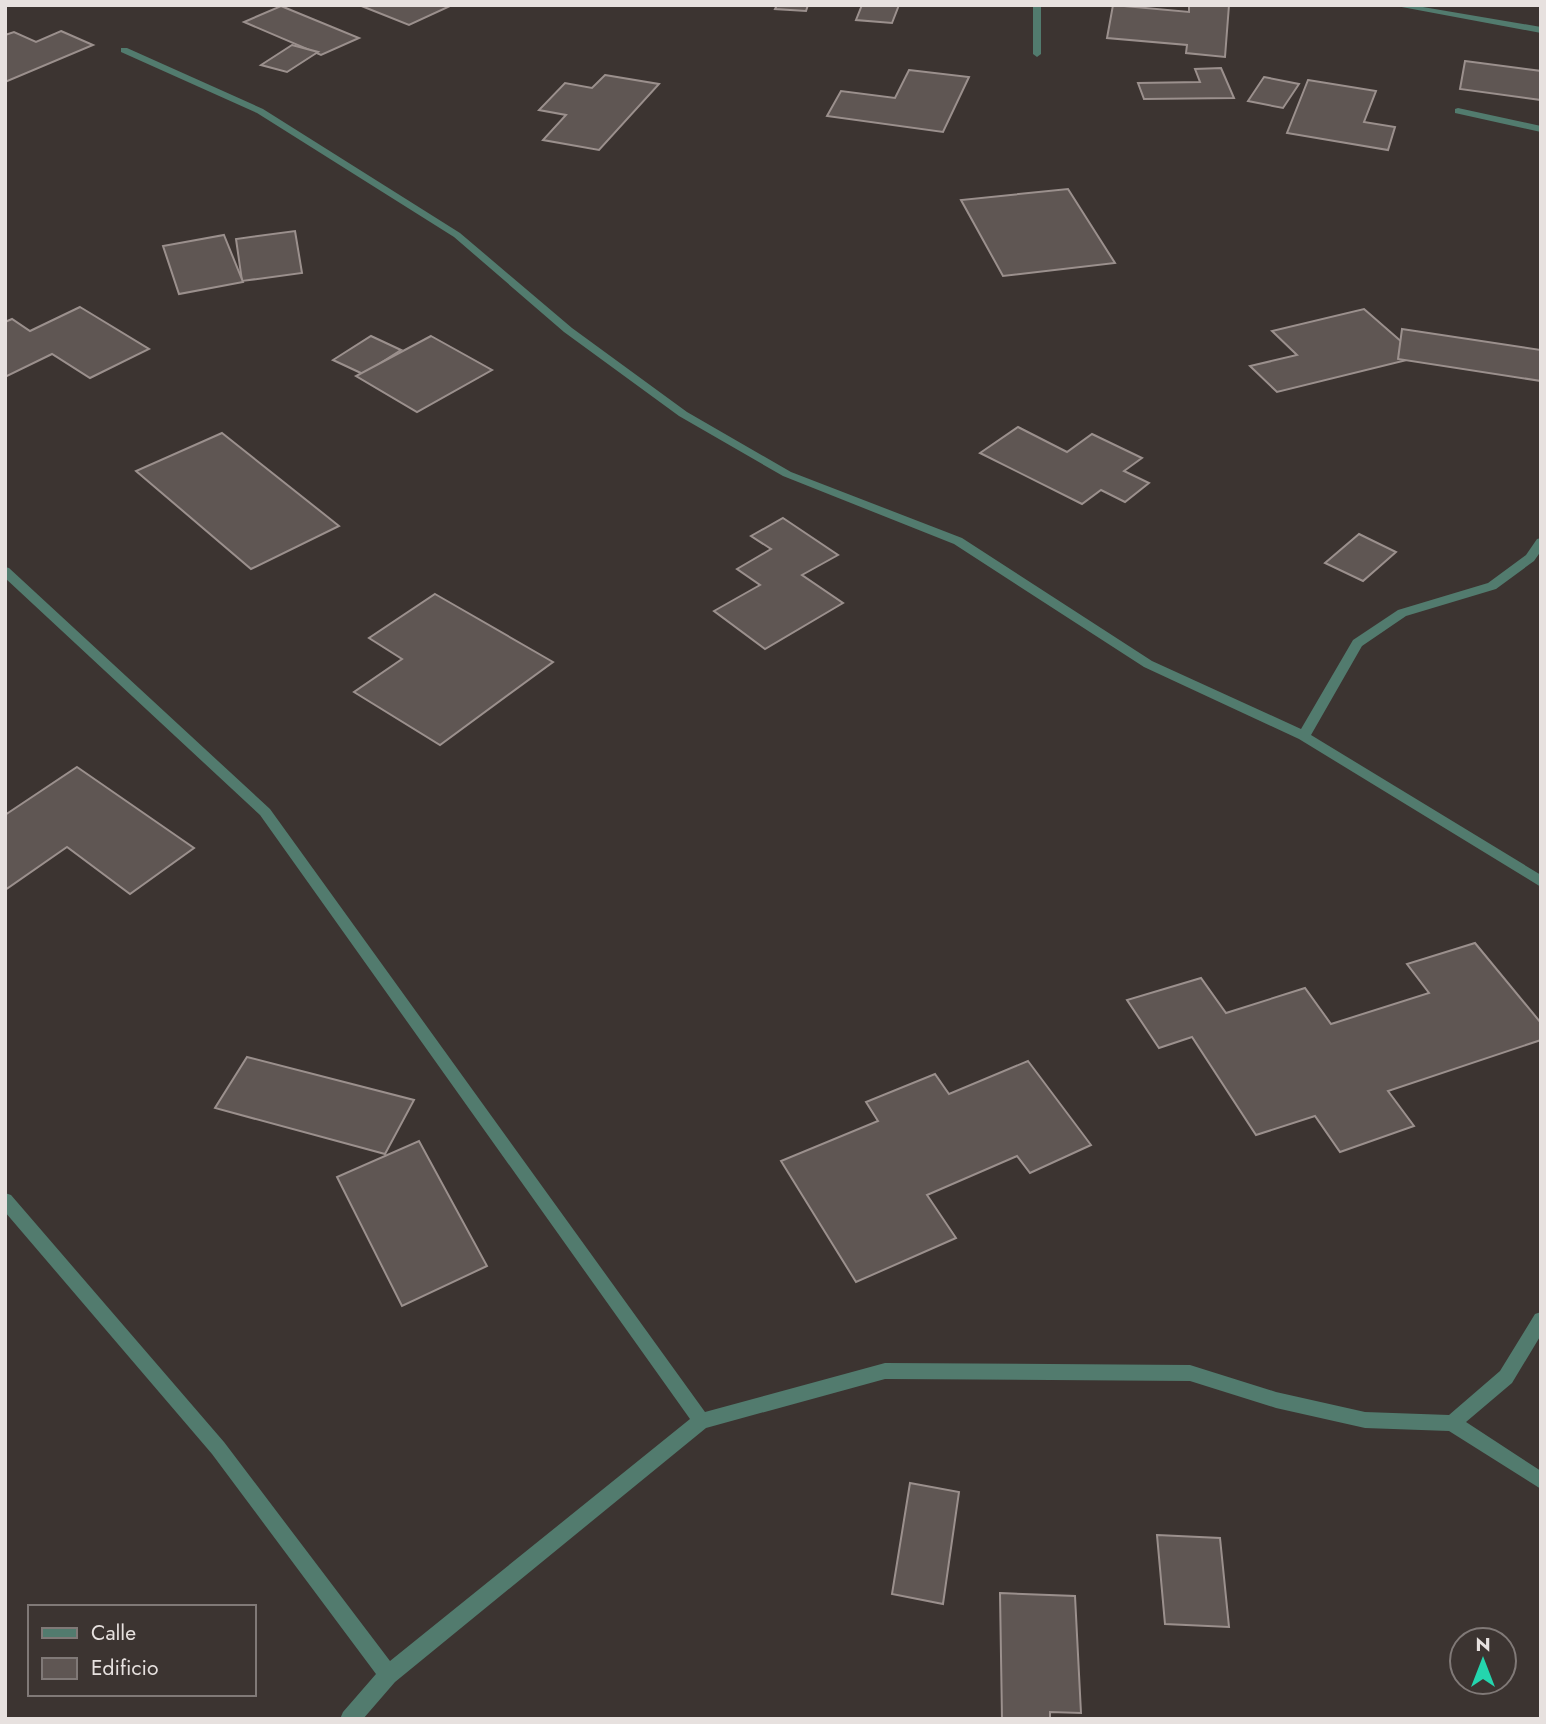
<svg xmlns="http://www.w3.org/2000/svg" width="1546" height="1724" viewBox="0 0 1546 1724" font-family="Jost,sans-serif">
	<rect width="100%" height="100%" fill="#3c3431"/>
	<g fill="#5f5653" stroke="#9b908d" stroke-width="2">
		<polygon points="359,5 444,5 448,7 409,25"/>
		<polygon points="777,5 808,5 806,11 775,9"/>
		<polygon points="862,5 899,5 892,23 856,20"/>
		<polygon points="1113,5 1189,12 1189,5 1229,5 1225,57 1186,53 1187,45 1107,38"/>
		<polygon points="281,6 359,38 321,55 244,22"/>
		<polygon points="61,31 93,45 5,82 5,35 14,32 36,42"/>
		<polygon points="292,45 318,52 287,72 261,65"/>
		<polygon points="1465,61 1541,71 1541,100 1460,89"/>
		<polygon points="1221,68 1234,98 1144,99 1138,83 1200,82 1195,69"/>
		<polygon points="909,70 969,77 943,132 827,116 841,91 895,98"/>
		<polygon points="605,75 659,84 599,150 543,140 566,115 539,110 565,83 592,88"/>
		<polygon points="1264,77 1299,84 1283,108 1248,101"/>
		<polygon points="1308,80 1376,91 1364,122 1395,127 1388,150 1287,133"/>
		<polygon points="1068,189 1115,263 1003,276 961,200"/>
		<polygon points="295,231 302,273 242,281 236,239"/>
		<polygon points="224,235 243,282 179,294 163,246"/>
		<polygon points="80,307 149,349 90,378 52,354 5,377 5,322 12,319 30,331"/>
		<polygon points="1364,309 1419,357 1277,392 1250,366 1297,355 1272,331"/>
		<polygon points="1402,329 1541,350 1541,381 1398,359"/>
		<polygon points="371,336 401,350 363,374 333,360"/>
		<polygon points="431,336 492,370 417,412 356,376"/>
		<polygon points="1018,427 1067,452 1092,434 1142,458 1124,471 1149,483 1125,502 1101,490 1082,504 980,453"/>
		<polygon points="222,433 339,526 251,569 136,471"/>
		<polygon points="783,518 838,555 802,575 843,603 765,649 714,611 760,585 737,569 771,549 751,536"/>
		<polygon points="1359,534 1396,552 1363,581 1325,563"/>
		<polygon points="435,594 553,662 440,745 354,692 402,659 369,638"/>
		<polygon points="77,767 194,848 130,894 67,847 5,890 5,815"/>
		<polygon points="1475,943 1541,1023 1541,1040 1388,1091 1414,1126 1340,1152 1315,1116 1256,1135 1192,1037 1159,1048 1127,1000 1201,978 1226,1013 1305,988 1331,1024 1429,993 1407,964"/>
		<polygon points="247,1057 414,1100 385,1154 215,1108"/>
		<polygon points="1028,1061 1091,1145 1030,1173 1017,1156 927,1195 956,1238 856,1282 781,1161 878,1121 866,1102 935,1074 949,1094"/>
		<polygon points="419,1141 487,1266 402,1306 337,1177"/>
		<polygon points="910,1483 959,1492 943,1604 892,1594"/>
		<polygon points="1157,1535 1220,1538 1229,1627 1165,1624"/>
		<polygon points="1000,1593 1075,1596 1081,1713 1050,1712 1050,1719 1002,1719"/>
	</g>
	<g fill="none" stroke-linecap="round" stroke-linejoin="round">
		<g fill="#527b6e" fill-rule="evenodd">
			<polygon points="1033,5 1041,5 1041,54 1037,57 1033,54"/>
			<polygon points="1391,5 1411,5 1541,27 1541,33"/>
			<polygon points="121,48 127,48 263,109 460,233 572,328 687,412 791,472 962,538 1152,661 1301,729 1353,640 1398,610 1488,583 1526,555 1537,539 1541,538 1541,551 1534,561 1496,589 1406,616 1362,646 1311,735 1541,875 1541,887 1299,739 1144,667 954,544 783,476 679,416 564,332 454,237 257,113 121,52"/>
			<polygon points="1458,108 1541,126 1541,132 1455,113 1455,109"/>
			<polygon points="5,567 9,568 270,809 705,1412 885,1363 1190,1365 1276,1392 1365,1412 1449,1415 1500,1371 1535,1314 1541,1312 1541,1335 1512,1383 1466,1422 1541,1471 1541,1489 1449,1431 1365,1428 1276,1408 1190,1381 885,1379 706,1428 395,1682 363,1719 340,1719 343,1712 376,1674 212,1454 5,1212 5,1193 11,1195 224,1442 390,1661 690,1419 260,815 5,578"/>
		</g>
	</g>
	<rect width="1546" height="1724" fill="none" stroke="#e7e1df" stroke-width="14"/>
	<rect x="28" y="1605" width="228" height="91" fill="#3c3431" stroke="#807977" stroke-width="2"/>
	<rect x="42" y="1628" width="35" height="10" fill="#527b6e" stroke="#807977" stroke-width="2"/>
	<text x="91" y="1640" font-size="21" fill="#e7e1df">Calle</text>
	<rect x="42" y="1658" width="35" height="21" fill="#5f5653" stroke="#807977" stroke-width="2"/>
	<text x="91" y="1675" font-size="21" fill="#e7e1df">Edificio</text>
	<g transform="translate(1483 1661)"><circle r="33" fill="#3c3431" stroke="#807977" stroke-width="2"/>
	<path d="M0-5L12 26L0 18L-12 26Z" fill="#24d5ae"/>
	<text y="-10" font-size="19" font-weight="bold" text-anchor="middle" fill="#e7e1df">N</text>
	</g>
</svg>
